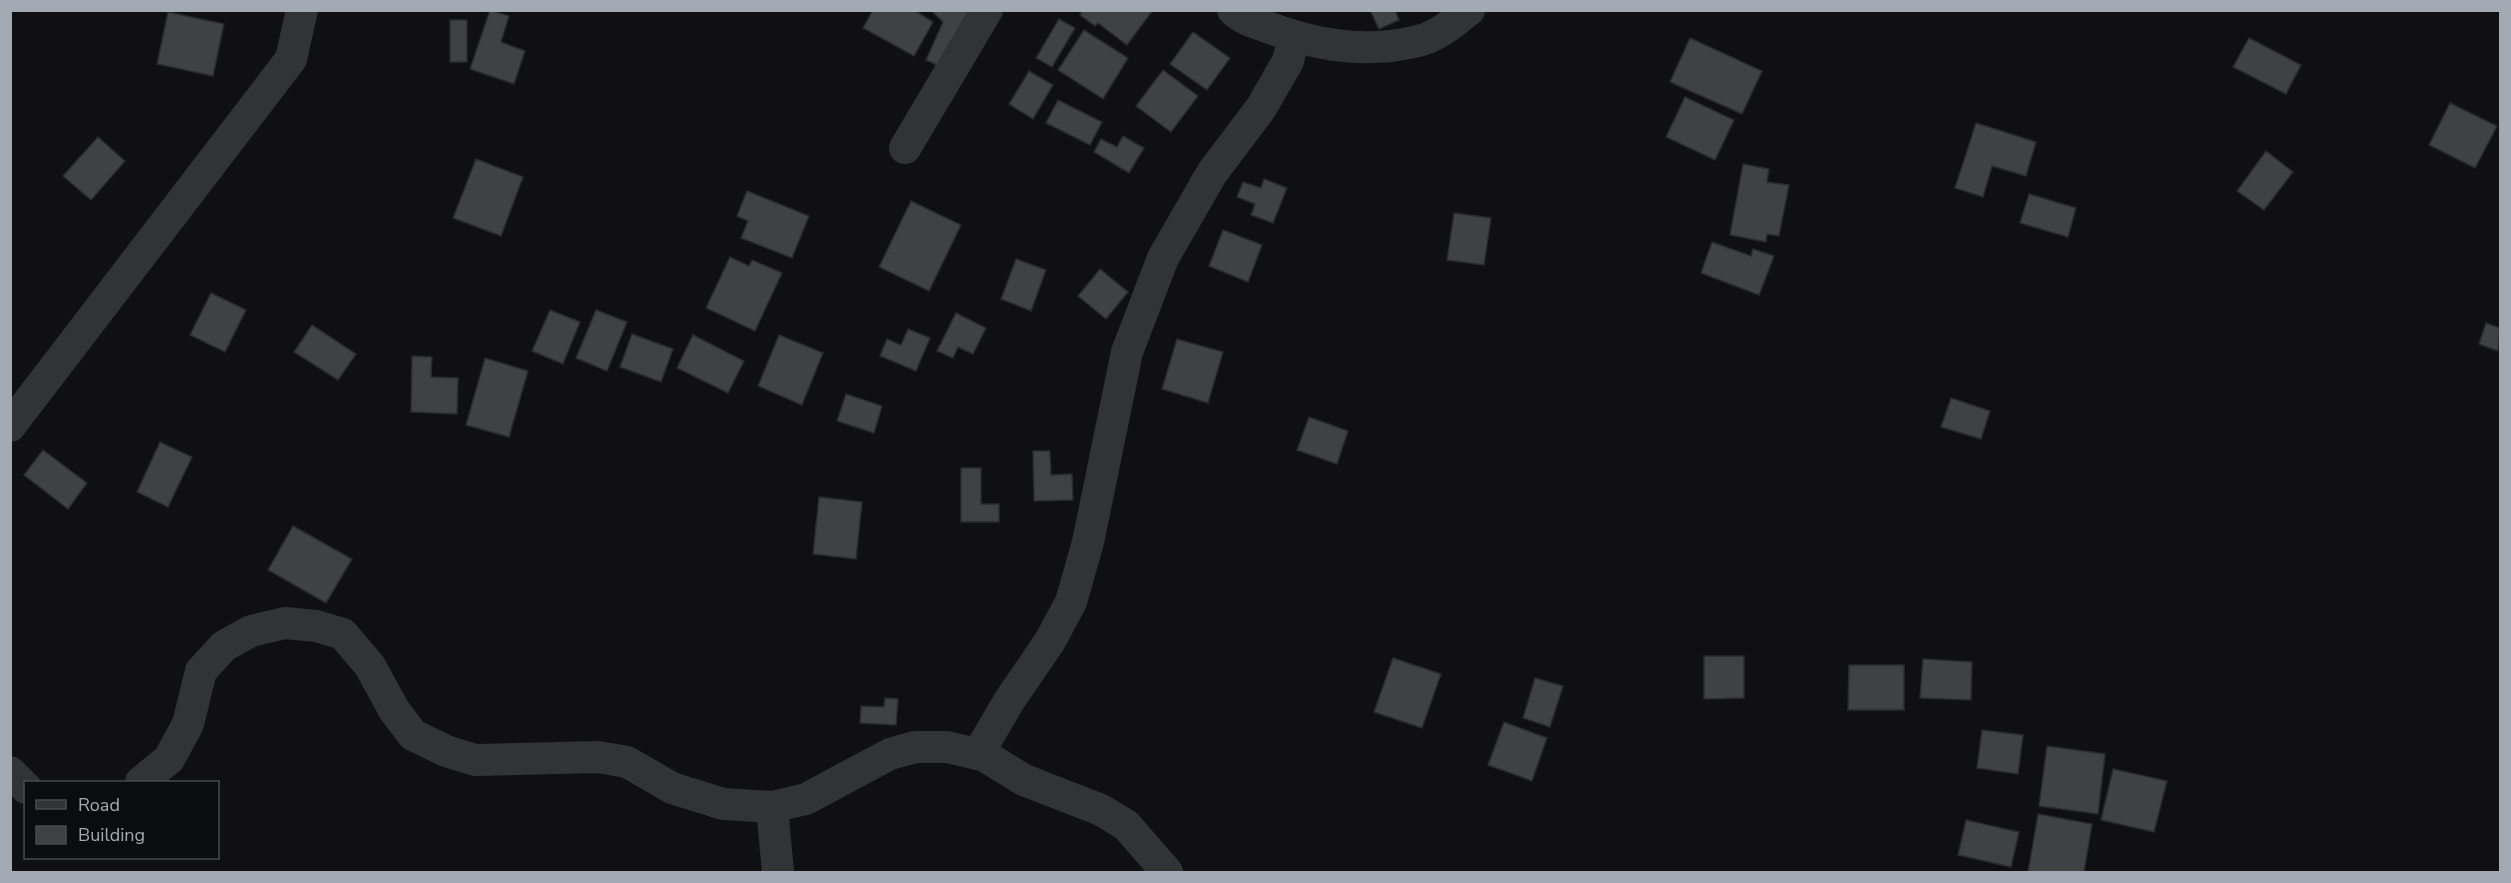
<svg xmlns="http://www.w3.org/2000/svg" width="2511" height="883" viewBox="0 0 2511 883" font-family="'Nunito Sans',sans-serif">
	<rect width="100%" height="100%" fill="#101012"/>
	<g fill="#3f4145" stroke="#2a2b2e" stroke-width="1.5">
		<polygon points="490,10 509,16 501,42 525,51 514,84 470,69"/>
		<polygon points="873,10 914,10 933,22 914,56 863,28"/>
		<polygon points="931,10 974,10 946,69 926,60 943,22"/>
		<polygon points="1083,10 1153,10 1127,45 1098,23 1095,26 1080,15"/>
		<polygon points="1370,10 1395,10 1399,20 1379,29"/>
		<polygon points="168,12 224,24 213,76 157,64"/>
		<polygon points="1059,19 1075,28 1052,67 1036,58"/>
		<rect x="450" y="20" width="17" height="42"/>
		<polygon points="1084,30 1128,58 1103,99 1058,70"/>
		<polygon points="1193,32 1230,58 1207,90 1170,64"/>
		<polygon points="1690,38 1762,71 1742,114 1670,82"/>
		<polygon points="2249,38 2301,65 2286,94 2233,67"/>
		<polygon points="1163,70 1198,96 1171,132 1136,106"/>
		<polygon points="1029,71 1053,85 1033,119 1009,104"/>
		<polygon points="1685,97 1734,120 1715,160 1666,137"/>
		<polygon points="1058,100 1102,122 1090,145 1046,123"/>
		<polygon points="2450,103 2497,126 2475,168 2429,145"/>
		<polygon points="1976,123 2036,142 2026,176 1992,166 1983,197 1955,188"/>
		<polygon points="1123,136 1144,148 1129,173 1094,152 1101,139 1117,147"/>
		<polygon points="98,137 125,161 91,200 63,176"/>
		<polygon points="2266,151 2293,172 2264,210 2237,191"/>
		<polygon points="476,159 523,177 501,236 453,218"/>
		<polygon points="1743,164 1769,169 1767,182 1789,185 1779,236 1767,234 1766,242 1730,235"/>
		<polygon points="1264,179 1287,188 1273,223 1251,215 1255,204 1237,197 1243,182 1261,188"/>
		<polygon points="747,191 809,216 792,258 741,238 748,221 737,216"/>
		<polygon points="2029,194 2076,208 2068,237 2020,223"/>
		<polygon points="911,201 961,225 929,291 879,267"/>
		<polygon points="1454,213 1491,218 1484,265 1447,260"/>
		<polygon points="1223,230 1262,245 1248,282 1209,266"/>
		<polygon points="1712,242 1751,256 1753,249 1774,256 1759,295 1701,273"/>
		<polygon points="730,257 749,266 752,260 782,273 755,331 706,308"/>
		<polygon points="1016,259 1046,270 1031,311 1001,299"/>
		<polygon points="1100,269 1128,292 1106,319 1078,296"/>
		<polygon points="211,293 246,310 225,352 190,335"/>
		<polygon points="550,310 580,322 563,364 532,351"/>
		<polygon points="596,310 627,322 607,371 576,358"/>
		<polygon points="956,313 986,328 973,354 958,347 953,358 937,351"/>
		<polygon points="2486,323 2500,328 2498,351 2479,344"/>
		<polygon points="312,325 356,354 338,380 294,352"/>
		<polygon points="908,329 930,338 916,371 880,356 887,339 901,345"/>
		<polygon points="632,334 673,349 661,382 620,367"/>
		<polygon points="693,335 744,361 728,393 677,368"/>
		<polygon points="779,335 823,353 802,405 758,386"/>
		<polygon points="1177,339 1223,352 1208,403 1162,389"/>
		<polygon points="412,356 432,357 431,377 458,378 457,414 411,412"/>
		<polygon points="485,358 528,371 509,437 466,425"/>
		<polygon points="846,394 882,406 874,433 837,421"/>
		<polygon points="1951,398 1990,411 1981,439 1941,427"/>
		<polygon points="1309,417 1348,431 1337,464 1297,450"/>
		<polygon points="160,442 192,457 168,507 137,492"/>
		<polygon points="43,450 87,483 68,509 24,475"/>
		<polygon points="1033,451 1050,451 1051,475 1072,474 1073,500 1034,501"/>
		<polygon points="961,468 981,468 981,504 999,504 999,522 961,522"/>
		<polygon points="819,497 862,502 856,559 813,554"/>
		<polygon points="293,526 352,559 326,603 268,570"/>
		<polygon points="1704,656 1744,656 1744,698 1704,699"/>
		<polygon points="1393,658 1441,674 1422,728 1374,712"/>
		<polygon points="1923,659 1972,662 1971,700 1920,698"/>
		<polygon points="1849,665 1904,665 1904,710 1848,710"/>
		<polygon points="1535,678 1563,686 1550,727 1523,718"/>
		<polygon points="885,698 898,699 896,725 860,723 861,706 884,707"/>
		<polygon points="1504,722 1547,738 1532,781 1488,765"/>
		<polygon points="1982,730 2023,735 2018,774 1977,768"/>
		<polygon points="2047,746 2105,754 2098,814 2039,806"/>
		<polygon points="2113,769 2167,781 2154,832 2101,820"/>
		<polygon points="2038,814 2092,824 2084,872 2028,872"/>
		<polygon points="1966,820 2019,832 2011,867 1958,855"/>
	</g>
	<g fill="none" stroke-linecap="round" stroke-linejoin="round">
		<g stroke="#313337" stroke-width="32">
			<path d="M1233,10C1243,20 1257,23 1270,28C1318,46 1367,54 1418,41C1437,37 1454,22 1469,10"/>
			<polyline points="905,148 987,10"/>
			<polyline points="10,426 291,59 302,10"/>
			<polyline points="978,754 1009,701 1050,641 1071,602 1088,542 1127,352 1163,258 1212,173 1261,108 1288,61 1294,37"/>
			<polyline points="10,772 26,788"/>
			<polyline points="141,782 169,759 188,724 201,671 224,646 251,631 285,623 316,626 343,634 370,666 394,710 413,735 446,751 475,760 598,757 627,762 672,788 723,804 772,807 806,799 890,754 915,747 947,747 985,756 1024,780 1101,810 1126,825 1167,872"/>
			<polyline points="772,807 778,872"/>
		</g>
	</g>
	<rect width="2511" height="883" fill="none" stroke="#a1aab3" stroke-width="24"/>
	<rect x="24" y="781" width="195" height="78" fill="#0b0c0d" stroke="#474b4f" stroke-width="1.5"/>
	<rect x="36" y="800" width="30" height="9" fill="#313337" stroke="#474b4f" stroke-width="1.5"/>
	<text x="78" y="811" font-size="18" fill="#a1aab3">Road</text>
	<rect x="36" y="826" width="30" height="18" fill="#3f4145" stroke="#474b4f" stroke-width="1.5"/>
	<text x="78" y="841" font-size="18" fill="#a1aab3">Building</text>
</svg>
